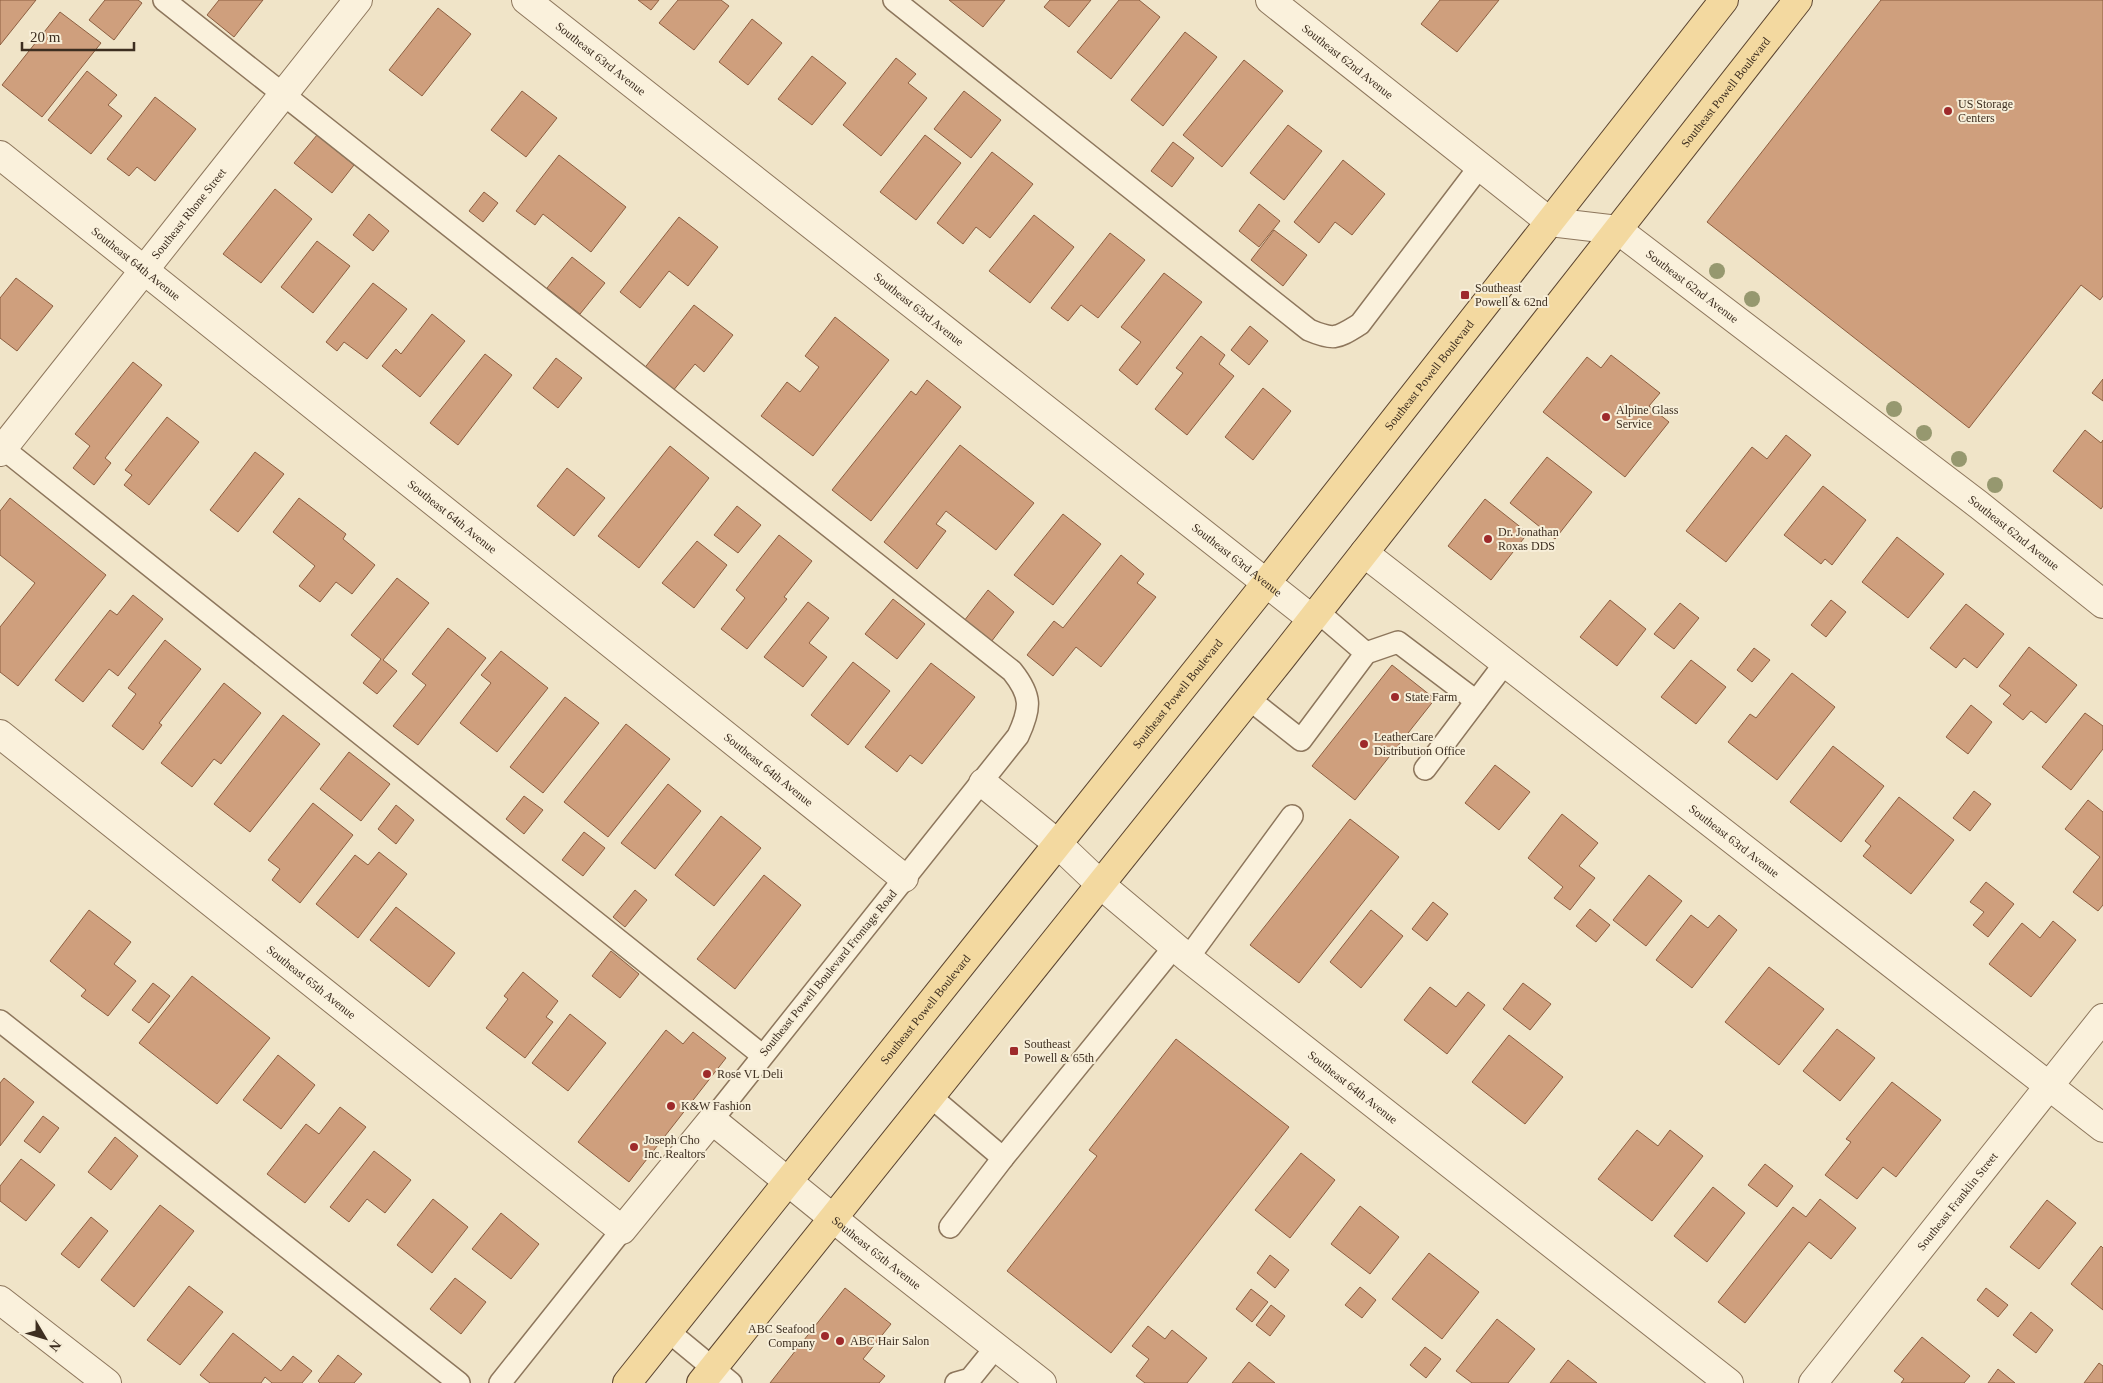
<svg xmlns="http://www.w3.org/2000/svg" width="2103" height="1383" viewBox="0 0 2103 1383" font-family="Georgia,serif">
	<rect width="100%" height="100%" fill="#f0e4c8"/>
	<g fill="#cf9f7d" stroke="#8d5f41">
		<polygon points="0,0 36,0 0,45"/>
		<polygon points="105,0 138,0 142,3 114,40 89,20"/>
		<polygon points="219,0 263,0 234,37 207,15"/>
		<polygon points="638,0 659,0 651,10"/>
		<polygon points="678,0 721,0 729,6 694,50 659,23"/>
		<polygon points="949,0 1005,0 983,27"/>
		<polygon points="1050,0 1091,0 1069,27 1044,7"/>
		<polygon points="1119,0 1139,0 1160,17 1111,79 1077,52"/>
		<polygon points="1440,0 1499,0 1457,52 1421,24"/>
		<polygon points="1881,0 2103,0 2103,296 2100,300 2081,285 1969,428 1707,222"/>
		<polygon points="438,8 471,34 422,96 389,70"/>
		<polygon points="60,12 101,43 42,117 2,85"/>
		<polygon points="752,19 782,43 748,85 719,62"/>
		<polygon points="1185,32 1217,57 1163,126 1131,100"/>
		<polygon points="812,56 846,83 812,125 778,99"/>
		<polygon points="896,58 916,74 908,83 927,98 881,156 843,125"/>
		<polygon points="1244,60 1283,91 1222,167 1183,135"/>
		<polygon points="87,71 117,95 108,105 122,116 91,154 48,120"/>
		<polygon points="522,91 557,118 526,157 491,130"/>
		<polygon points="964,91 1001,120 971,158 934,129"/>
		<polygon points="155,97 196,129 155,181 137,167 129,176 107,159"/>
		<polygon points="1288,125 1322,151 1284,200 1250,173"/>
		<polygon points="317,135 354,165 332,193 294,163"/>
		<polygon points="925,135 961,163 916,220 880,192"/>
		<polygon points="1173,142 1194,158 1172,187 1151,171"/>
		<polygon points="992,152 1033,184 990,238 976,227 963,244 937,223"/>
		<polygon points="559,155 626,207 591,252 543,214 535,225 516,211"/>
		<polygon points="1343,160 1385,194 1352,235 1335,222 1319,243 1294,222"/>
		<polygon points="275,189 312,219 261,283 223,254"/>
		<polygon points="484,192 498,203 483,222 469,211"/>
		<polygon points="1259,204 1280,221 1259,247 1239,231"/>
		<polygon points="369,214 389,231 373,251 353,235"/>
		<polygon points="1034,215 1074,247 1030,303 989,271"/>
		<polygon points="679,217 718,247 688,286 669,271 640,308 620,292"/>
		<polygon points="1274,230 1307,255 1283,286 1251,260"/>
		<polygon points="1110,233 1145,260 1098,318 1081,305 1068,321 1051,308"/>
		<polygon points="317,241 350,266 313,313 281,287"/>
		<polygon points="572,257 605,283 580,314 547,288"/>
		<polygon points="1164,273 1202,302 1137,385 1119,370 1141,342 1121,327"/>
		<polygon points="16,278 53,306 17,351 0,338 0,298"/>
		<polygon points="373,283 407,309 367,359 344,342 337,351 326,342"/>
		<polygon points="694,305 733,335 704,372 695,364 672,392 643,370"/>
		<polygon points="432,314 465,341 420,397 382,366 396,349 401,354"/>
		<polygon points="835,317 889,360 813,456 761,416 787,382 800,392 819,367 805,356"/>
		<polygon points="1250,326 1268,341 1249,365 1231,350"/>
		<polygon points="1201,336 1225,355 1219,364 1234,376 1187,435 1155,409 1183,373 1176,368"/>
		<polygon points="485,354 512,375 458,445 430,423"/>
		<polygon points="1611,355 1660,393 1649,406 1669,422 1625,477 1543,412 1587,357 1601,368"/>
		<polygon points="556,358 582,378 558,408 533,388"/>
		<polygon points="133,362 162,385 105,458 111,463 94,485 73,468 90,446 75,434"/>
		<polygon points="2103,379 2103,401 2092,393"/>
		<polygon points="927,380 961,407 871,521 832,490 911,391 916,395"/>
		<polygon points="1263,388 1291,411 1253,460 1225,437"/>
		<polygon points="167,417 199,442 149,505 124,485 132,475 125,470"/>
		<polygon points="2085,430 2101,443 2103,440 2103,506 2101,509 2053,471"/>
		<polygon points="1786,435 1811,455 1726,562 1686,531 1752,447 1767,459"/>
		<polygon points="960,445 1034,503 996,550 946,511 936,524 946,531 917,569 884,542"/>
		<polygon points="670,446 709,478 639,568 598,536"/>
		<polygon points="255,452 284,474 238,532 210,510"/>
		<polygon points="1547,457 1592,492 1555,539 1510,503"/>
		<polygon points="567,468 605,498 574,536 537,506"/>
		<polygon points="1823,486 1866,520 1832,565 1825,559 1821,564 1784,535"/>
		<polygon points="10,498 106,575 18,686 0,672 0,627 35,583 0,555 0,511"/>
		<polygon points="299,498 346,534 343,539 375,565 352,594 336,582 320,602 299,586 315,566 273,532"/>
		<polygon points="1485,499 1528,533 1491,580 1448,546"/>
		<polygon points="737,506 761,525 738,553 714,535"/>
		<polygon points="1063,514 1101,544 1053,605 1014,575"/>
		<polygon points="779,535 812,561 784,597 787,599 747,649 721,629 745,598 736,590"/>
		<polygon points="1897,537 1944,574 1908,618 1862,582"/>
		<polygon points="697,541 727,565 694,608 662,583"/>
		<polygon points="1121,555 1144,574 1137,583 1156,597 1101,667 1076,647 1053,676 1027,655 1054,621 1063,628"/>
		<polygon points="397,578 429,603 383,660 397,671 377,694 363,683 381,659 351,635"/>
		<polygon points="988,590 1014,612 991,642 964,621"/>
		<polygon points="133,595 163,619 118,676 109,669 83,702 55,680 110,610 117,615"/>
		<polygon points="893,599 925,624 897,659 865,634"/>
		<polygon points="1610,600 1646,629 1617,666 1580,637"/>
		<polygon points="1831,600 1846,612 1826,637 1811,625"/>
		<polygon points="808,602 829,618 809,643 827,657 803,687 764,657"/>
		<polygon points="1680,603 1699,618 1674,649 1654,634"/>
		<polygon points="1966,604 2004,634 1977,668 1964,658 1956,668 1930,648"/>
		<polygon points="448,628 486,658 418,745 393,726 426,685 412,674"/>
		<polygon points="165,640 201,669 159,723 162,725 143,750 112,726 136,694 128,688"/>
		<polygon points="2029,647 2077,685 2046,723 2031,711 2023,720 2003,704 2011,695 1999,686"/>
		<polygon points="1754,648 1770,660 1752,682 1737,670"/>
		<polygon points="501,651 548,688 497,752 460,723 491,683 481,675"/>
		<polygon points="1691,660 1726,687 1696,724 1661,697"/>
		<polygon points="853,662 890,691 848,745 811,715"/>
		<polygon points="931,663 975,697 922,764 910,755 897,772 865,747"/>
		<polygon points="1392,665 1435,699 1355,800 1312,766"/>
		<polygon points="1792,673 1835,707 1777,780 1728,742 1750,714 1756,718"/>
		<polygon points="224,683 261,713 221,764 214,759 192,787 161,763"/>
		<polygon points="565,697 599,723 543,793 510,767"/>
		<polygon points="1971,705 1992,722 1968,754 1946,737"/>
		<polygon points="2085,713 2103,726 2103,749 2071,790 2042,767"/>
		<polygon points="283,715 320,744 250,832 214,804"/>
		<polygon points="626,724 670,759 608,837 564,802"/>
		<polygon points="1833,746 1884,786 1841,842 1790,802"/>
		<polygon points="349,752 390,784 361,821 320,789"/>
		<polygon points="1495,765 1530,792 1499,830 1465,803"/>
		<polygon points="668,784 701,811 655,869 621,843"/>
		<polygon points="1974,791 1991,804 1970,831 1953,818"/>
		<polygon points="524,796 543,810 524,834 506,819"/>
		<polygon points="1899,797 1954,840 1911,894 1863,856 1871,846 1865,841"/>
		<polygon points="2088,800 2103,812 2103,905 2098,911 2073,892 2100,857 2065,829"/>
		<polygon points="313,803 353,835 300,903 272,880 280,869 268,860"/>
		<polygon points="396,805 414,820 396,844 378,829"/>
		<polygon points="1562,814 1598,843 1579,866 1595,878 1570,910 1554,898 1563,887 1528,858"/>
		<polygon points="721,816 761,848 714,906 675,875"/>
		<polygon points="1350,819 1399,857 1299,983 1250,945"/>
		<polygon points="584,832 605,848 583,876 562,860"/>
		<polygon points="379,852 407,874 358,938 316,904 355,855 368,865"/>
		<polygon points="764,875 801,905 735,989 697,959"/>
		<polygon points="1649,875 1682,901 1646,946 1613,920"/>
		<polygon points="1986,882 2014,904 1988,937 1973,925 1984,912 1970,902"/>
		<polygon points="635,890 647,900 625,927 613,917"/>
		<polygon points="1433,902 1448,914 1427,941 1412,929"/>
		<polygon points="396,907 455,953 429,987 370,940"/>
		<polygon points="1590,909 1610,925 1596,942 1576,926"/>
		<polygon points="89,910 131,942 114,964 136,981 108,1016 81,996 86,990 50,961"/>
		<polygon points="1371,910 1403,936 1361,988 1330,962"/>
		<polygon points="1691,915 1708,928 1719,915 1737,930 1692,988 1656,960"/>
		<polygon points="2053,921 2076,940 2031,997 1989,964 2022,923 2040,938"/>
		<polygon points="611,951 639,974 620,998 592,976"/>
		<polygon points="1769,967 1824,1009 1779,1065 1725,1022"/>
		<polygon points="523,972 558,1001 546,1017 553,1022 525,1058 486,1028 508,999 504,996"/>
		<polygon points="192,976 270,1038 217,1104 139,1043"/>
		<polygon points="153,983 170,996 149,1023 132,1010"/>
		<polygon points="1523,983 1551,1004 1530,1030 1503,1009"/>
		<polygon points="1430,987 1456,1007 1468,992 1485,1005 1447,1054 1404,1020"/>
		<polygon points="570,1014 606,1043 568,1091 532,1063"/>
		<polygon points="1837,1029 1875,1058 1840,1101 1803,1071"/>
		<polygon points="666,1030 683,1044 693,1032 726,1058 629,1182 578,1142"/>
		<polygon points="1509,1035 1563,1077 1525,1124 1472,1082"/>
		<polygon points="1176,1039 1289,1127 1111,1353 1007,1271 1097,1156 1089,1150"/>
		<polygon points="278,1055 315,1085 281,1129 243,1100"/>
		<polygon points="4,1078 34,1102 0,1146 0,1083"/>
		<polygon points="1892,1082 1941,1120 1896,1177 1883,1167 1857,1199 1825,1175 1851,1142 1846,1139"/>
		<polygon points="340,1107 366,1127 305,1203 267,1174 306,1124 319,1134"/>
		<polygon points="43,1116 59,1128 40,1153 24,1141"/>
		<polygon points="1637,1130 1658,1146 1670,1130 1703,1156 1652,1221 1598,1179"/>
		<polygon points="115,1137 138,1156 111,1190 88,1172"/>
		<polygon points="374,1151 411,1180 385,1213 367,1199 349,1222 330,1207"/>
		<polygon points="1301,1153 1335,1180 1290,1238 1255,1210"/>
		<polygon points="21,1159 55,1185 26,1221 0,1201 0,1186"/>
		<polygon points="1765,1164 1793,1186 1777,1207 1748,1185"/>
		<polygon points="1713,1187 1745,1213 1707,1262 1674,1236"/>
		<polygon points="433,1199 468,1227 432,1273 397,1245"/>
		<polygon points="1820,1199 1856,1228 1831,1259 1809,1242 1745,1323 1718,1302 1793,1207 1806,1217"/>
		<polygon points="2047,1200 2076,1223 2039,1269 2010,1247"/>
		<polygon points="160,1205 194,1231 134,1307 101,1280"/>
		<polygon points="1360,1206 1399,1237 1370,1274 1331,1244"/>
		<polygon points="501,1213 539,1244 511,1279 472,1249"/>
		<polygon points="91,1217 108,1231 79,1268 61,1254"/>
		<polygon points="2101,1246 2103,1248 2103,1310 2071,1284"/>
		<polygon points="1429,1253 1479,1292 1442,1339 1392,1299"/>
		<polygon points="1270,1255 1289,1270 1275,1288 1257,1273"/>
		<polygon points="455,1278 486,1302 461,1334 430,1309"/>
		<polygon points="189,1286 223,1312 180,1365 147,1340"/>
		<polygon points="1360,1287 1376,1300 1362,1318 1345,1305"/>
		<polygon points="845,1288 891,1324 863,1359 885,1376 879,1383 770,1383"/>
		<polygon points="1986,1288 2008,1305 1998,1317 1977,1300"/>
		<polygon points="1251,1289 1268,1302 1252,1322 1236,1309"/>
		<polygon points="1271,1305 1285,1316 1270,1336 1256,1325"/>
		<polygon points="2031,1312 2053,1330 2036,1353 2013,1335"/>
		<polygon points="1497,1319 1535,1349 1508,1383 1472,1383 1456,1371"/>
		<polygon points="1148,1326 1165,1339 1172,1330 1207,1358 1187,1383 1145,1383 1136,1376 1149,1359 1132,1346"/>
		<polygon points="233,1333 281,1371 293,1356 312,1371 302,1383 272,1383 265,1377 261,1383 210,1383 200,1375"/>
		<polygon points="1922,1337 1970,1376 1964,1383 1901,1383 1904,1379 1894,1371"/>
		<polygon points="1425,1347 1441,1359 1426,1378 1410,1365"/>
		<polygon points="338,1355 362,1374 354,1383 320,1383 318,1381"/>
		<polygon points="1568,1360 1597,1383 1550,1383"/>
		<polygon points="1249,1362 1275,1383 1232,1383"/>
		<polygon points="2099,1363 2103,1366 2103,1383 2084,1383"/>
		<polygon points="1998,1369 2015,1383 1988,1383"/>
	</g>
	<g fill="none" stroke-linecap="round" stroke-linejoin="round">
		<defs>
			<g id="service">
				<path d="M164,0L1012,671C1032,696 1031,708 1018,736L712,1120"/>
				<path d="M894,0L1309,330C1335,341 1337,338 1360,324L1480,166"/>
				<polyline points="0,446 762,1055"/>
				<polyline points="1318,612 1366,653"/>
				<polyline points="1249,699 1301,740 1366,653 1398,642 1476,701"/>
				<polyline points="1425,769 1505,663"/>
				<polyline points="1188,958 1292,816"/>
				<polyline points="0,1021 459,1383"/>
				<polyline points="931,1097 1003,1158 1174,947"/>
				<polyline points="950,1227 1003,1158"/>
				<polyline points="668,1331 731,1383"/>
				<polyline points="500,1383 622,1230"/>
				<polyline points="956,1383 970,1379 996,1347"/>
			</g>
			<g id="minor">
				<path id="s1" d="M526,0L1312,619"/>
				<path id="s2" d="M1270,0L1550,222L1618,230L1979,505L2103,604"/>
				<path id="s3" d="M0,155L904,878"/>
				<path id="s4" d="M0,452L358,0"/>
				<path id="s5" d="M1364,553L2103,1128"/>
				<path id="s6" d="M0,734L622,1230L712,1120L871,1249L1042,1383"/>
				<path id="s7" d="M983,783L1058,844L1101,885L1188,958L1729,1383"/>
				<polyline points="0,1300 107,1383"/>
				<path id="s8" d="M1813,1383L2103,1018"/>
			</g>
			<g id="primary">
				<path id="s9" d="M627,1383L1267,582L1724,0"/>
				<path id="s10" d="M701,1383L1280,660L1798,0"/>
			</g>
		</defs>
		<use href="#service" stroke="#8d765c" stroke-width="24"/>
		<use href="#minor" stroke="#8d765c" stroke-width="30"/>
		<use href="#primary" stroke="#5b4430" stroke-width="30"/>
		<use href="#service" stroke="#faf1dc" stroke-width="21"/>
		<use href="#minor" stroke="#faf1dc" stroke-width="28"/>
		<use href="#primary" stroke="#f3d9a0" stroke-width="28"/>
	</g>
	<g fill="#96986f">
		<circle cx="1717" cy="271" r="8"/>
		<circle cx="1752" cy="299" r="8"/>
		<circle cx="1894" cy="409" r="8"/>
		<circle cx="1924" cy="433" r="8"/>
		<circle cx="1959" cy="459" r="8"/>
		<circle cx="1995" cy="485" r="8"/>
	</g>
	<g fill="#9e2a2b" stroke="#f7eed8" stroke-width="2">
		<circle cx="1948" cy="111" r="5"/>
		<rect x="1460" y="290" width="10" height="10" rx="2.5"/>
		<circle cx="1606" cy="417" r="5"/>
		<circle cx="1488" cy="539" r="5"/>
		<circle cx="1395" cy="697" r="5"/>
		<circle cx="1364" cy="744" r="5"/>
		<rect x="1009" y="1046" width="10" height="10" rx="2.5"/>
		<circle cx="707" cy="1074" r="5"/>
		<circle cx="671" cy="1106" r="5"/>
		<circle cx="634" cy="1147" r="5"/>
		<circle cx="825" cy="1336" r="5"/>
		<circle cx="840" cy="1341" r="5"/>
	</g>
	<g text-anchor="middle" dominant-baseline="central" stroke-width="4" stroke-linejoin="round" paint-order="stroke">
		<g font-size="12" fill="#3d2e20" stroke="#f7eed8">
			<text stroke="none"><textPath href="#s1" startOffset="95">Southeast 63rd Avenue</textPath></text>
			<text stroke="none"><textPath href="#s2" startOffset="99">Southeast 62nd Avenue</textPath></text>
			<text stroke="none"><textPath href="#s10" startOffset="1648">Southeast Powell Boulevard</textPath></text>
			<text stroke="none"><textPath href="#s4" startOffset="304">Southeast Rhone Street</textPath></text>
			<text stroke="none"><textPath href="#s3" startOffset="174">Southeast 64th Avenue</textPath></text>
			<text stroke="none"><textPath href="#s2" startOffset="519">Southeast 62nd Avenue</textPath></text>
			<text stroke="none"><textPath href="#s1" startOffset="500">Southeast 63rd Avenue</textPath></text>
			<text stroke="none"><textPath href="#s9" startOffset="1288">Southeast Powell Boulevard</textPath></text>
			<text stroke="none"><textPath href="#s3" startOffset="579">Southeast 64th Avenue</textPath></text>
			<text stroke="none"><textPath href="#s2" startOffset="924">Southeast 62nd Avenue</textPath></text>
			<text stroke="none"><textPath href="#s1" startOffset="905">Southeast 63rd Avenue</textPath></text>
			<text stroke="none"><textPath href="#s9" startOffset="882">Southeast Powell Boulevard</textPath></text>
			<text stroke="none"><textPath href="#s3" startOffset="984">Southeast 64th Avenue</textPath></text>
			<text stroke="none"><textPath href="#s5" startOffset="469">Southeast 63rd Avenue</textPath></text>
			<text transform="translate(828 973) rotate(-51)">Southeast Powell Boulevard Frontage Road</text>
			<text stroke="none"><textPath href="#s6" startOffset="398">Southeast 65th Avenue</textPath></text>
			<text stroke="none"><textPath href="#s9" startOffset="478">Southeast Powell Boulevard</textPath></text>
			<text stroke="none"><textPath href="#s7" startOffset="479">Southeast 64th Avenue</textPath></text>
			<text stroke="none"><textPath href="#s8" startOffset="232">Southeast Franklin Street</textPath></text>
			<text stroke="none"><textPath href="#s6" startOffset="1149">Southeast 65th Avenue</textPath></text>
		</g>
		<g font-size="12" fill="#3d2e20" stroke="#f7eed8" text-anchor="start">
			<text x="1958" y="104">US Storage<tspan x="1958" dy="14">Centers</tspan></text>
			<text x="1475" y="288">Southeast<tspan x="1475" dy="14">Powell &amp; 62nd</tspan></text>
			<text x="1616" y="410">Alpine Glass<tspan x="1616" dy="14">Service</tspan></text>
			<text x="1498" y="532">Dr. Jonathan<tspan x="1498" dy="14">Roxas DDS</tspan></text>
			<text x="1405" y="697">State Farm</text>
			<text x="1374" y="737">LeatherCare<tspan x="1374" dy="14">Distribution Office</tspan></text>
			<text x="1024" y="1044">Southeast<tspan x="1024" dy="14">Powell &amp; 65th</tspan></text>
			<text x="717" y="1074">Rose VL Deli</text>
			<text x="681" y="1106">K&amp;W Fashion</text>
			<text x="644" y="1140">Joseph Cho<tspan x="644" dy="14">Inc. Realtors</tspan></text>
			<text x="815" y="1329" text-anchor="end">ABC Seafood<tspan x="815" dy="14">Company</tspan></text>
			<text x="850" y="1341">ABC Hair Salon</text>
		</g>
	</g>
	<g transform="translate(45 1338) rotate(128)" stroke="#f7eed8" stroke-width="4" paint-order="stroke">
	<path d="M0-4L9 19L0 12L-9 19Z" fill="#3d2e20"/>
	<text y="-8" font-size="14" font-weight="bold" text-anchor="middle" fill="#3d2e20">N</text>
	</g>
	<path d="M22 42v8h112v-8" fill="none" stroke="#3d2e20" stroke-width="2.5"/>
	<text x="30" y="42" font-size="15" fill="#3d2e20" stroke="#f7eed8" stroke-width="4" paint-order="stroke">20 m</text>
</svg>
